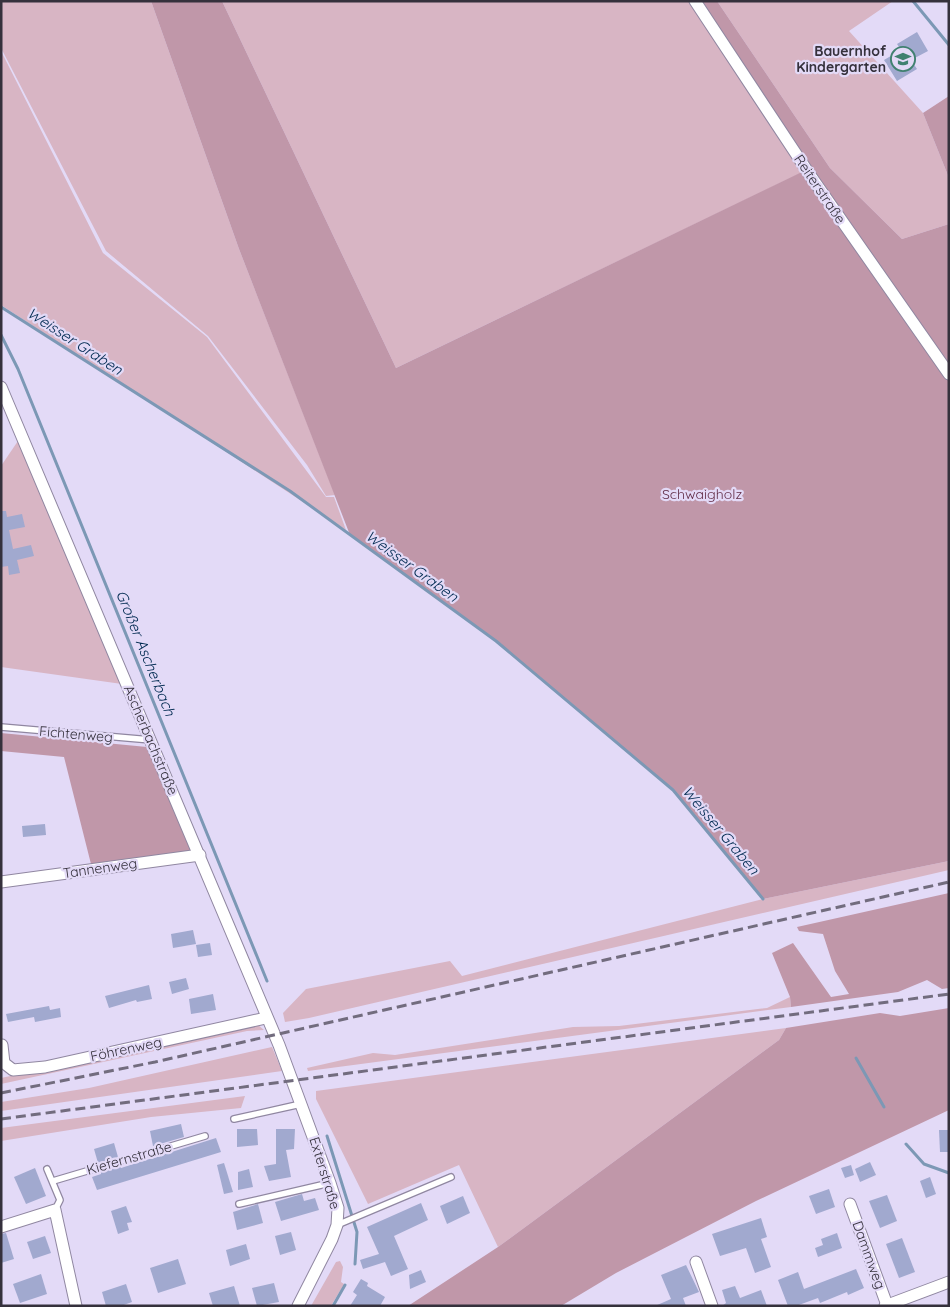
<svg xmlns="http://www.w3.org/2000/svg" width="950" height="1307" viewBox="0 0 950 1307" font-family="Quicksand,sans-serif">
	<rect width="100%" height="100%" fill="#e3daf7"/>
	<g fill="#d8b5c4">
		<polygon points="1,1 151,1 239,249 335,495 326,496 307,465 208,336 106,251 1,48"/>
		<polygon points="222,1 695,1 807,170 396,368"/>
		<polygon points="717,1 893,1 849,31 923,113 949,178 949,224 902,239 830,168"/>
		<polygon points="1,51 103,253 207,337 326,497 334,497 346,530 1,305"/>
		<polygon points="20,438 122,684 1,667 1,466"/>
		<polygon points="949,861 949,870 309,1018 285,1022 283,1013 306,989 450,961 462,976 763,899"/>
		<polygon points="790,997 791,1007 308,1071 307,1068 373,1053 395,1055 573,1027 619,1026 767,1008"/>
		<polygon points="257,1024 264,1030 247,1031 1,1084 1,1078"/>
		<polygon points="786,1028 779,1040 498,1247 459,1165 368,1204 316,1099 316,1091"/>
		<polygon points="272,1047 282,1071 1,1111 1,1102 89,1088"/>
		<polygon points="245,1096 241,1108 151,1117 1,1141 1,1128"/>
		<polygon points="340,1261 343,1267 341,1282 344,1284 331,1306 311,1306 336,1262"/>
	</g>
	<g fill="#c097a9">
		<polygon points="151,1 222,1 396,368 806,170 695,1 717,1 830,168 902,239 949,224 949,861 763,899 673,790 496,641 350,535 239,249"/>
		<polygon points="949,96 949,178 923,113"/>
		<polygon points="1,733 147,747 192,854 92,868 64,757 1,751"/>
		<polygon points="949,893 949,988 942,989 927,980 898,992 791,1007 790,997 772,953 793,943 831,997 849,994 835,971 823,934 799,931 797,927"/>
		<polygon points="949,1008 949,1110 756,1201 616,1273 561,1306 408,1306 498,1247 779,1040 786,1028 880,1013 900,1016"/>
	</g>
	<g fill="none" stroke-linecap="round" stroke-linejoin="round">
		<g stroke="#7c98b5" stroke-width="3">
			<polyline points="913,1 949,45"/>
			<polyline points="1,307 290,491 496,641 673,790 763,899"/>
			<polyline points="1,335 18,369 267,981"/>
			<polyline points="856,1058 884,1107"/>
			<polyline points="327,1136 357,1232 355,1264"/>
			<polyline points="906,1144 924,1164 949,1173"/>
			<polyline points="333,1306 345,1285"/>
		</g>
	</g>
	<g fill="#a1a9cf">
		<polygon points="917,32 928,51 911,60 917,69 897,81 884,60 901,50 897,44"/>
		<polygon points="1,511 6,511 7,517 22,514 25,527 9,530 13,549 31,545 34,556 17,560 20,573 9,575 8,566 1,567"/>
		<polygon points="45,824 46,835 23,837 22,826"/>
		<polygon points="193,930 196,944 173,948 171,934"/>
		<polygon points="210,943 212,955 198,957 196,945"/>
		<polygon points="186,978 189,989 172,994 169,982"/>
		<polygon points="149,985 152,999 137,1002 136,1000 109,1008 105,996"/>
		<polygon points="213,994 216,1010 191,1014 189,999"/>
		<polygon points="49,1006 50,1010 60,1008 61,1017 35,1022 34,1017 8,1022 6,1014"/>
		<polygon points="181,1124 184,1137 153,1146 150,1131"/>
		<polygon points="237,1129 257,1129 258,1145 237,1147"/>
		<polygon points="276,1129 295,1129 294,1149 286,1150 291,1177 269,1181 264,1166 276,1164"/>
		<polygon points="939,1130 949,1130 949,1152 940,1152"/>
		<polygon points="216,1138 221,1152 97,1190 92,1177 101,1174 101,1172 121,1166 121,1168"/>
		<polygon points="114,1143 118,1157 98,1163 94,1149"/>
		<polygon points="870,1162 876,1175 860,1182 855,1169"/>
		<polygon points="224,1163 233,1192 224,1194 217,1165"/>
		<polygon points="851,1165 854,1175 845,1178 841,1168"/>
		<polygon points="35,1168 46,1196 26,1204 14,1177"/>
		<polygon points="249,1169 253,1187 238,1190 238,1172"/>
		<polygon points="930,1177 936,1194 926,1198 920,1181"/>
		<polygon points="829,1189 835,1207 816,1214 809,1196"/>
		<polygon points="302,1194 304,1201 315,1198 319,1210 281,1221 275,1202"/>
		<polygon points="887,1195 897,1221 880,1228 869,1201"/>
		<polygon points="463,1196 470,1213 447,1224 440,1206"/>
		<polygon points="421,1203 428,1220 394,1236 408,1269 391,1276 385,1262 363,1269 360,1260 379,1254 367,1227"/>
		<polygon points="258,1204 263,1223 237,1230 233,1212"/>
		<polygon points="126,1206 132,1222 127,1223 129,1230 118,1234 111,1211"/>
		<polygon points="761,1218 767,1237 761,1239 771,1267 755,1273 746,1248 720,1256 712,1234"/>
		<polygon points="291,1232 296,1250 280,1255 275,1236"/>
		<polygon points="6,1233 14,1259 1,1263 1,1234"/>
		<polygon points="837,1233 842,1248 818,1257 815,1248 823,1245 821,1239"/>
		<polygon points="45,1236 51,1253 33,1259 27,1242"/>
		<polygon points="902,1238 915,1272 899,1278 886,1244"/>
		<polygon points="246,1244 250,1259 230,1266 226,1250"/>
		<polygon points="178,1259 186,1284 158,1293 150,1268"/>
		<polygon points="686,1265 699,1292 683,1298 686,1306 655,1306 671,1299 661,1275"/>
		<polygon points="856,1269 864,1288 848,1295 847,1292 820,1303 818,1298 796,1306 788,1306 778,1280 798,1272 804,1289"/>
		<polygon points="421,1270 426,1282 410,1289 409,1275"/>
		<polygon points="41,1274 47,1294 20,1303 13,1284"/>
		<polygon points="361,1279 368,1283 367,1286 385,1297 380,1306 350,1306 357,1295 353,1292"/>
		<polygon points="274,1283 279,1302 257,1306 252,1288"/>
		<polygon points="126,1284 132,1302 121,1306 106,1306 102,1292"/>
		<polygon points="234,1286 240,1306 213,1306 209,1293"/>
		<polygon points="735,1286 740,1298 761,1290 767,1306 722,1306 726,1303 722,1290"/>
	</g>
	<g fill="none" stroke-linecap="round" stroke-linejoin="round">
		<defs>
			<g id="service">
				<polyline points="1,727 151,740"/>
				<polyline points="234,1119 301,1104"/>
				<polyline points="47,1169 60,1200 55,1210"/>
				<polyline points="53,1181 205,1136"/>
				<polyline points="239,1204 330,1183"/>
				<polyline points="337,1225 451,1177"/>
			</g>
			<g id="minor">
				<polyline points="695,1 812,178 949,374"/>
				<polyline points="1,387 279,1045 330,1183 338,1208 337,1225 332,1239 298,1306"/>
				<polyline points="1,882 200,855"/>
				<polyline points="2,1045 4,1063 13,1070 45,1067 266,1018"/>
				<polyline points="850,1204 887,1305"/>
				<polyline points="1,1227 55,1210 76,1306"/>
				<polyline points="696,1262 712,1306"/>
				<polyline points="885,1306 949,1282"/>
			</g>
		</defs>
		<use href="#service" stroke="#9087a1" stroke-width="8"/>
		<use href="#minor" stroke="#9087a1" stroke-width="13"/>
		<use href="#service" stroke="#fff" stroke-width="5.5"/>
		<use href="#minor" stroke="#fff" stroke-width="11"/>
		<g stroke="#726c7e" stroke-width="3" stroke-dasharray="10 5" stroke-linecap="butt">
			<polyline points="1,1093 155,1062 949,882"/>
			<polyline points="1,1119 949,994"/>
		</g>
	</g>
	<defs>
		<symbol id="school-ring" viewBox="-11 -11 22 22"><circle r="9.5" fill="#e3daf7" stroke="#408170" stroke-width="1.5"/><path d="M0-5L7-2L0 1L-7-2ZM-4 1L0 2.5L4 1V4Q0 6-4 4Z" fill="#408170"/></symbol>
	</defs>
	<g fill-rule="evenodd">
		<use href="#school-ring" x="889" y="45" width="28" height="28"/>
	</g>
	<g text-anchor="middle" dominant-baseline="central" stroke-width="4.5" stroke-linejoin="round" paint-order="stroke">
		<g font-size="14" font-weight="bold" fill="#35313c" stroke="#e3daf7" text-anchor="end">
			<text x="886" y="51">Bauernhof<tspan x="886" dy="16">Kindergarten</tspan></text>
		</g>
		<g font-size="14" fill="#35313c" stroke="#e3daf7">
			<text transform="translate(820 189) rotate(56)">Reiterstraße</text>
			<text transform="translate(76 734) rotate(5)">Fichtenweg</text>
			<text transform="translate(151 740) rotate(67)">Ascherbachstraße</text>
			<text transform="translate(100 868) rotate(-8)">Tannenweg</text>
			<text transform="translate(126 1049) rotate(-12)">Föhrenweg</text>
			<text transform="translate(129 1158) rotate(-16)">Kiefernstraße</text>
			<text transform="translate(325 1173) rotate(73)">Exterstraße</text>
			<text transform="translate(869 1255) rotate(70)">Dammweg</text>
		</g>
		<g font-size="14" fill="#612c46" stroke="#e3daf7">
			<text x="702" y="494">Schwaigholz</text>
		</g>
		<g font-size="15" font-style="italic" fill="#002a51" stroke="#e3daf7">
			<text transform="translate(75 341) rotate(33)">Weisser Graben</text>
			<text transform="translate(412 566) rotate(36)">Weisser Graben</text>
			<text transform="translate(146 653) rotate(68)">Großer Ascherbach</text>
			<text transform="translate(721 830) rotate(50)">Weisser Graben</text>
		</g>
	</g>
	<rect width="950" height="1307" fill="none" stroke="#35313c" stroke-width="5"/>
</svg>
